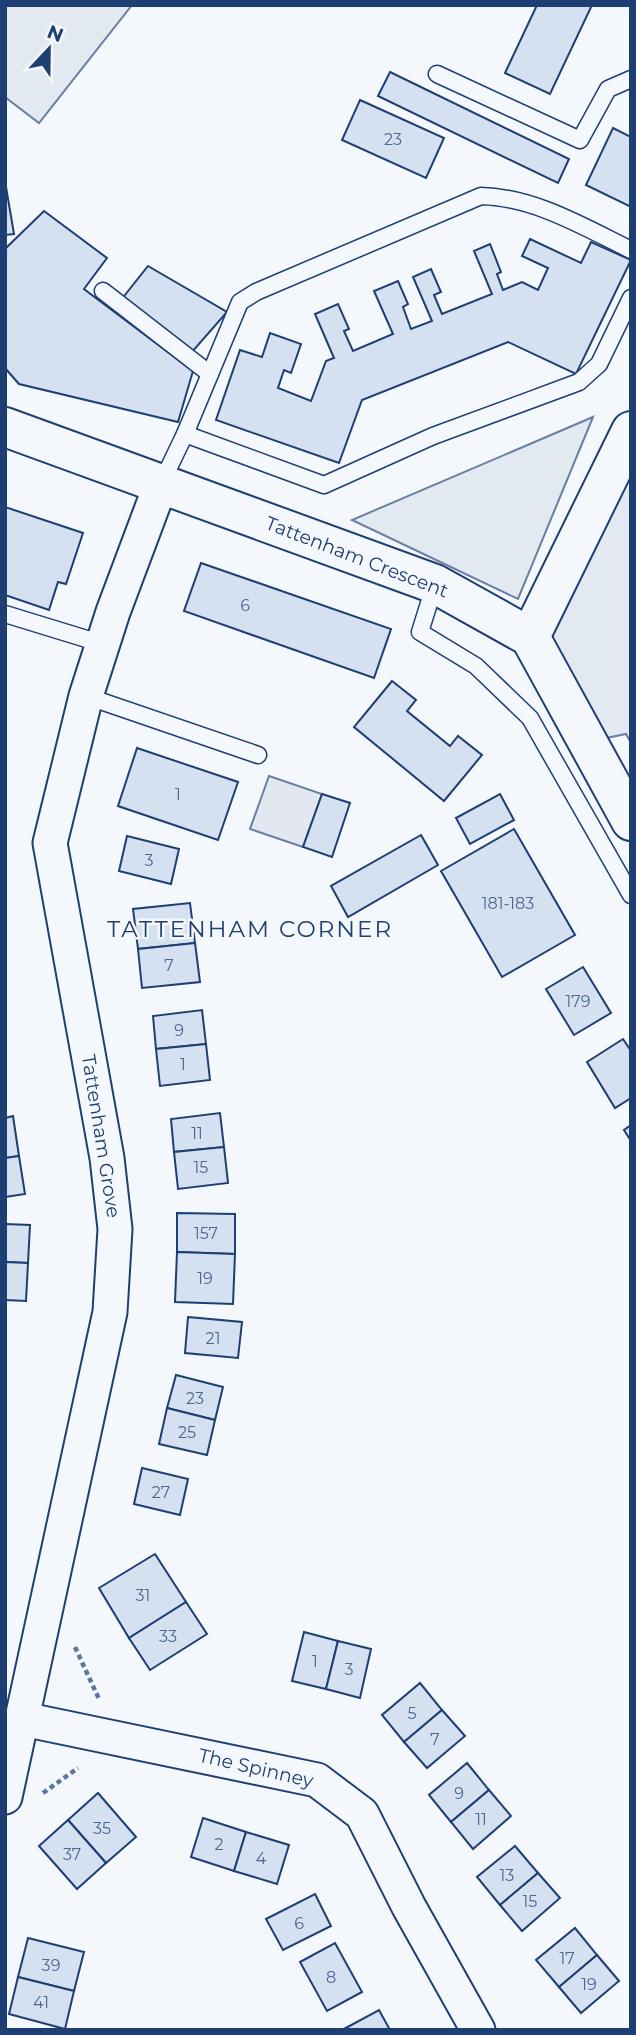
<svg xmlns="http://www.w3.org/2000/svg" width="636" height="2035" viewBox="0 0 636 2035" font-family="Montserrat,sans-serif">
	<rect width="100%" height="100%" fill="#f4f7fb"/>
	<g fill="#e3e9f0" stroke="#687fa3" stroke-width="2">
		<polygon points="5,5 132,5 39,123 5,97"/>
		<polygon points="593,417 518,599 352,520"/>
		<polygon points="631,431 631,743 626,734 587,742 530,637"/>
	</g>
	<polygon fill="#e3e8f0" stroke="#687fa3" stroke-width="2" points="269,776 322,794 303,847 250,829"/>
	<g fill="#d5e0f0" stroke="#1d3f73" stroke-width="2">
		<polygon points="537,5 592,5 550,94 505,73"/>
		<polygon points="390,72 569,159 558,183 378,96"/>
		<polygon points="360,100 444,138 426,178 342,140"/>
		<polygon points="613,128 631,137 631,207 586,185"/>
		<polygon points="5,181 14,234 5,235"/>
		<polygon points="44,211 107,258 84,289 193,371 178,422 19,384 5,368 5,249"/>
		<polygon points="530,239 581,263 591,242 631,260 576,374 508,342 362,400 339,463 216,420 240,350 262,357 270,333 301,344 291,373 284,370 278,388 311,401 326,361 334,358 315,314 338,304 349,329 344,331 353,351 393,334 374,291 398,281 408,304 403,307 411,329 432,321 413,277 431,269 441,292 434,295 442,314 492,294 474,251 490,244 501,272 497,274 503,290 522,282 538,290 548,268 522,256"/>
		<polygon points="148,266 227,312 192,352 121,300"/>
		<polygon points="5,507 83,533 66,584 58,582 49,610 5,595"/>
		<polygon points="201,563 391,629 374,678 184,611"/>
		<polygon points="392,681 416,700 407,711 450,746 458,736 482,755 444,801 354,727"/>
		<polygon points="137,748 238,782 218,840 118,806"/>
		<polygon points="322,794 350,803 332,857 303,847"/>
		<polygon points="500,794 514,820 470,844 456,818"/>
		<polygon points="514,829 575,935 502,977 441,871"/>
		<polygon points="421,835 438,865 348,917 331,886"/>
		<polygon points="127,836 179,849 171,884 119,871"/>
		<polygon points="190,903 195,943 138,949 133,909"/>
		<polygon points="195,943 200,982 142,988 138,949"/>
		<polygon points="583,967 611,1013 574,1035 546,989"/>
		<polygon points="202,1010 206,1044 156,1049 153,1016"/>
		<polygon points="623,1039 631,1051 631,1098 615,1108 587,1062"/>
		<polygon points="206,1044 210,1080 160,1086 156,1049"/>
		<polygon points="220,1113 224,1147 174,1152 171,1119"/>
		<polygon points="13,1116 19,1156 5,1158 5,1118"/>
		<polygon points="631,1125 631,1141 624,1130"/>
		<polygon points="224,1147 228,1183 178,1189 174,1152"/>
		<polygon points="19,1156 25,1194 5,1197 5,1158"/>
		<polygon points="177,1213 235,1214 235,1254 177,1252"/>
		<polygon points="5,1224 30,1225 28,1263 5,1262"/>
		<polygon points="177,1252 235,1254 233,1304 175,1302"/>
		<polygon points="5,1262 28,1263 26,1301 5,1300"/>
		<polygon points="188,1317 242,1322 238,1358 185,1353"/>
		<polygon points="176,1375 223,1387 215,1420 167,1408"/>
		<polygon points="167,1408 215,1420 207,1455 159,1444"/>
		<polygon points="142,1468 188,1479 180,1515 134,1504"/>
		<polygon points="155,1554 186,1602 129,1638 99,1588"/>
		<polygon points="186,1602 207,1634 150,1670 129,1638"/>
		<polygon points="304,1632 338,1641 326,1689 292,1681"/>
		<polygon points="338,1641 371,1649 360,1698 326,1689"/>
		<polygon points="420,1683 442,1710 404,1742 382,1715"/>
		<polygon points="442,1710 465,1736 427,1768 404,1742"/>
		<polygon points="467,1763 489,1790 451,1822 429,1795"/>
		<polygon points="489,1790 511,1816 473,1849 451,1822"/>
		<polygon points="98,1793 136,1837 106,1863 68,1820"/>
		<polygon points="203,1818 246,1832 234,1871 191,1857"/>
		<polygon points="68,1820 106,1863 77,1889 39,1846"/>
		<polygon points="246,1832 289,1845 277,1884 234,1871"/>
		<polygon points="515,1846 538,1873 500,1905 477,1877"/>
		<polygon points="538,1873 560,1898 522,1931 500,1905"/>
		<polygon points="315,1894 331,1926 283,1950 266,1919"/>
		<polygon points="575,1928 597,1955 559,1987 536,1960"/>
		<polygon points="28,1938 84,1952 74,1991 18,1977"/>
		<polygon points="335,1943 362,1992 327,2011 300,1962"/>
		<polygon points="597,1955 619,1981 581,2013 559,1987"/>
		<polygon points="18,1977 74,1991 65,2029 9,2014"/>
		<polygon points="379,2010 390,2030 342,2030"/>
	</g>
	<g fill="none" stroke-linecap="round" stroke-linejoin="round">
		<defs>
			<g id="service">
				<polyline points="437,74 580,140 608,89 631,79"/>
				<polyline points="103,291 210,374"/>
				<polyline points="185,434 324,485 433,436 579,382 599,364 631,298"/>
				<path d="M161,484L185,434L240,302L256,292L481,196C534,197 584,227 631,250"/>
				<polyline points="435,584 420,632 476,666 530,718 631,895"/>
				<polyline points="5,614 103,644"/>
				<polyline points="86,696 258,755"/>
			</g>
			<g id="minor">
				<polyline points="23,1719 317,1780 362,1814 409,1907 478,2030"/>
				<polyline points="5,1797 110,1312 115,1229 107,1158 50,843 86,696 113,612 161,484"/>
			</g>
			<polyline id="tertiary" points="530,637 631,431"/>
			<polyline id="secondary" points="5,427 435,584 530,637 631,821"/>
		</defs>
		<use href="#service" stroke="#1d3f73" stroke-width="19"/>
		<use href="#minor" stroke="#1d3f73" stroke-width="37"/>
		<use href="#tertiary" stroke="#1d3f73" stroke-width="42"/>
		<use href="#secondary" stroke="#1d3f73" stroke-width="42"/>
		<g stroke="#5e769c" stroke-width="4.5" stroke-dasharray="5 3.5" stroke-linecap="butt">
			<polyline points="75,1647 99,1699"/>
			<polyline points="43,1793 78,1768"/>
		</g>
		<use href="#service" stroke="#f4f7fb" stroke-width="16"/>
		<use href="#minor" stroke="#f4f7fb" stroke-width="33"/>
		<use href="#tertiary" stroke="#f4f7fb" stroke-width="38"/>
		<use href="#secondary" stroke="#f4f7fb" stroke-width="38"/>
	</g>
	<g text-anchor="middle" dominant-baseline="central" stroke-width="5" stroke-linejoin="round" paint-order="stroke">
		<g font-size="16" fill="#4b6792">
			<text x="393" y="139">23</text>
			<text x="245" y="605">6</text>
			<text x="178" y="794">1</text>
			<text x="149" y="860">3</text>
			<text x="508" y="903">181-183</text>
			<text x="169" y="965">7</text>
			<text x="578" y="1001">179</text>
			<text x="179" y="1030">9</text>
			<text x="183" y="1064">1</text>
			<text x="197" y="1133">11</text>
			<text x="201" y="1167">15</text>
			<text x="206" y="1233">157</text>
			<text x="205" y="1278">19</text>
			<text x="213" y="1338">21</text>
			<text x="195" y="1398">23</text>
			<text x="187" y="1432">25</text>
			<text x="161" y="1492">27</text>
			<text x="143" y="1595">31</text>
			<text x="168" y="1636">33</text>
			<text x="315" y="1661">1</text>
			<text x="349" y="1669">3</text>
			<text x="412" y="1713">5</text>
			<text x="435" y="1739">7</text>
			<text x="459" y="1793">9</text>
			<text x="481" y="1819">11</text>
			<text x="102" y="1828">35</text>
			<text x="219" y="1844">2</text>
			<text x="72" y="1854">37</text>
			<text x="261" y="1858">4</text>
			<text x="507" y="1875">13</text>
			<text x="530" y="1901">15</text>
			<text x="299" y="1923">6</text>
			<text x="567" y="1958">17</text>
			<text x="51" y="1965">39</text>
			<text x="331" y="1977">8</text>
			<text x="589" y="1984">19</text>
			<text x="41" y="2002">41</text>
		</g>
		<g font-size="19" fill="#1d3f73" stroke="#f4f7fb">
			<text transform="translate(357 557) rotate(21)">Tattenham Crescent</text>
			<text transform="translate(101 1136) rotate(81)">Tattenham Grove</text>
			<text transform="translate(256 1768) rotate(13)">The Spinney</text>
		</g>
		<g font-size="23" letter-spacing="2" fill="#1d3f73" stroke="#f4f7fb">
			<text x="250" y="929">TATTENHAM CORNER</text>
		</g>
	</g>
	<rect width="636" height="2035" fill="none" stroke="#1d3f73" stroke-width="14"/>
	<g transform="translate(49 49) rotate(22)" stroke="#f4f7fb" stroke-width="5" paint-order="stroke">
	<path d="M0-5L12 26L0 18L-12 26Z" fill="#1d3f73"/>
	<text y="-10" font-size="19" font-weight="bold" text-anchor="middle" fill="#1d3f73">N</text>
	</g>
</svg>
